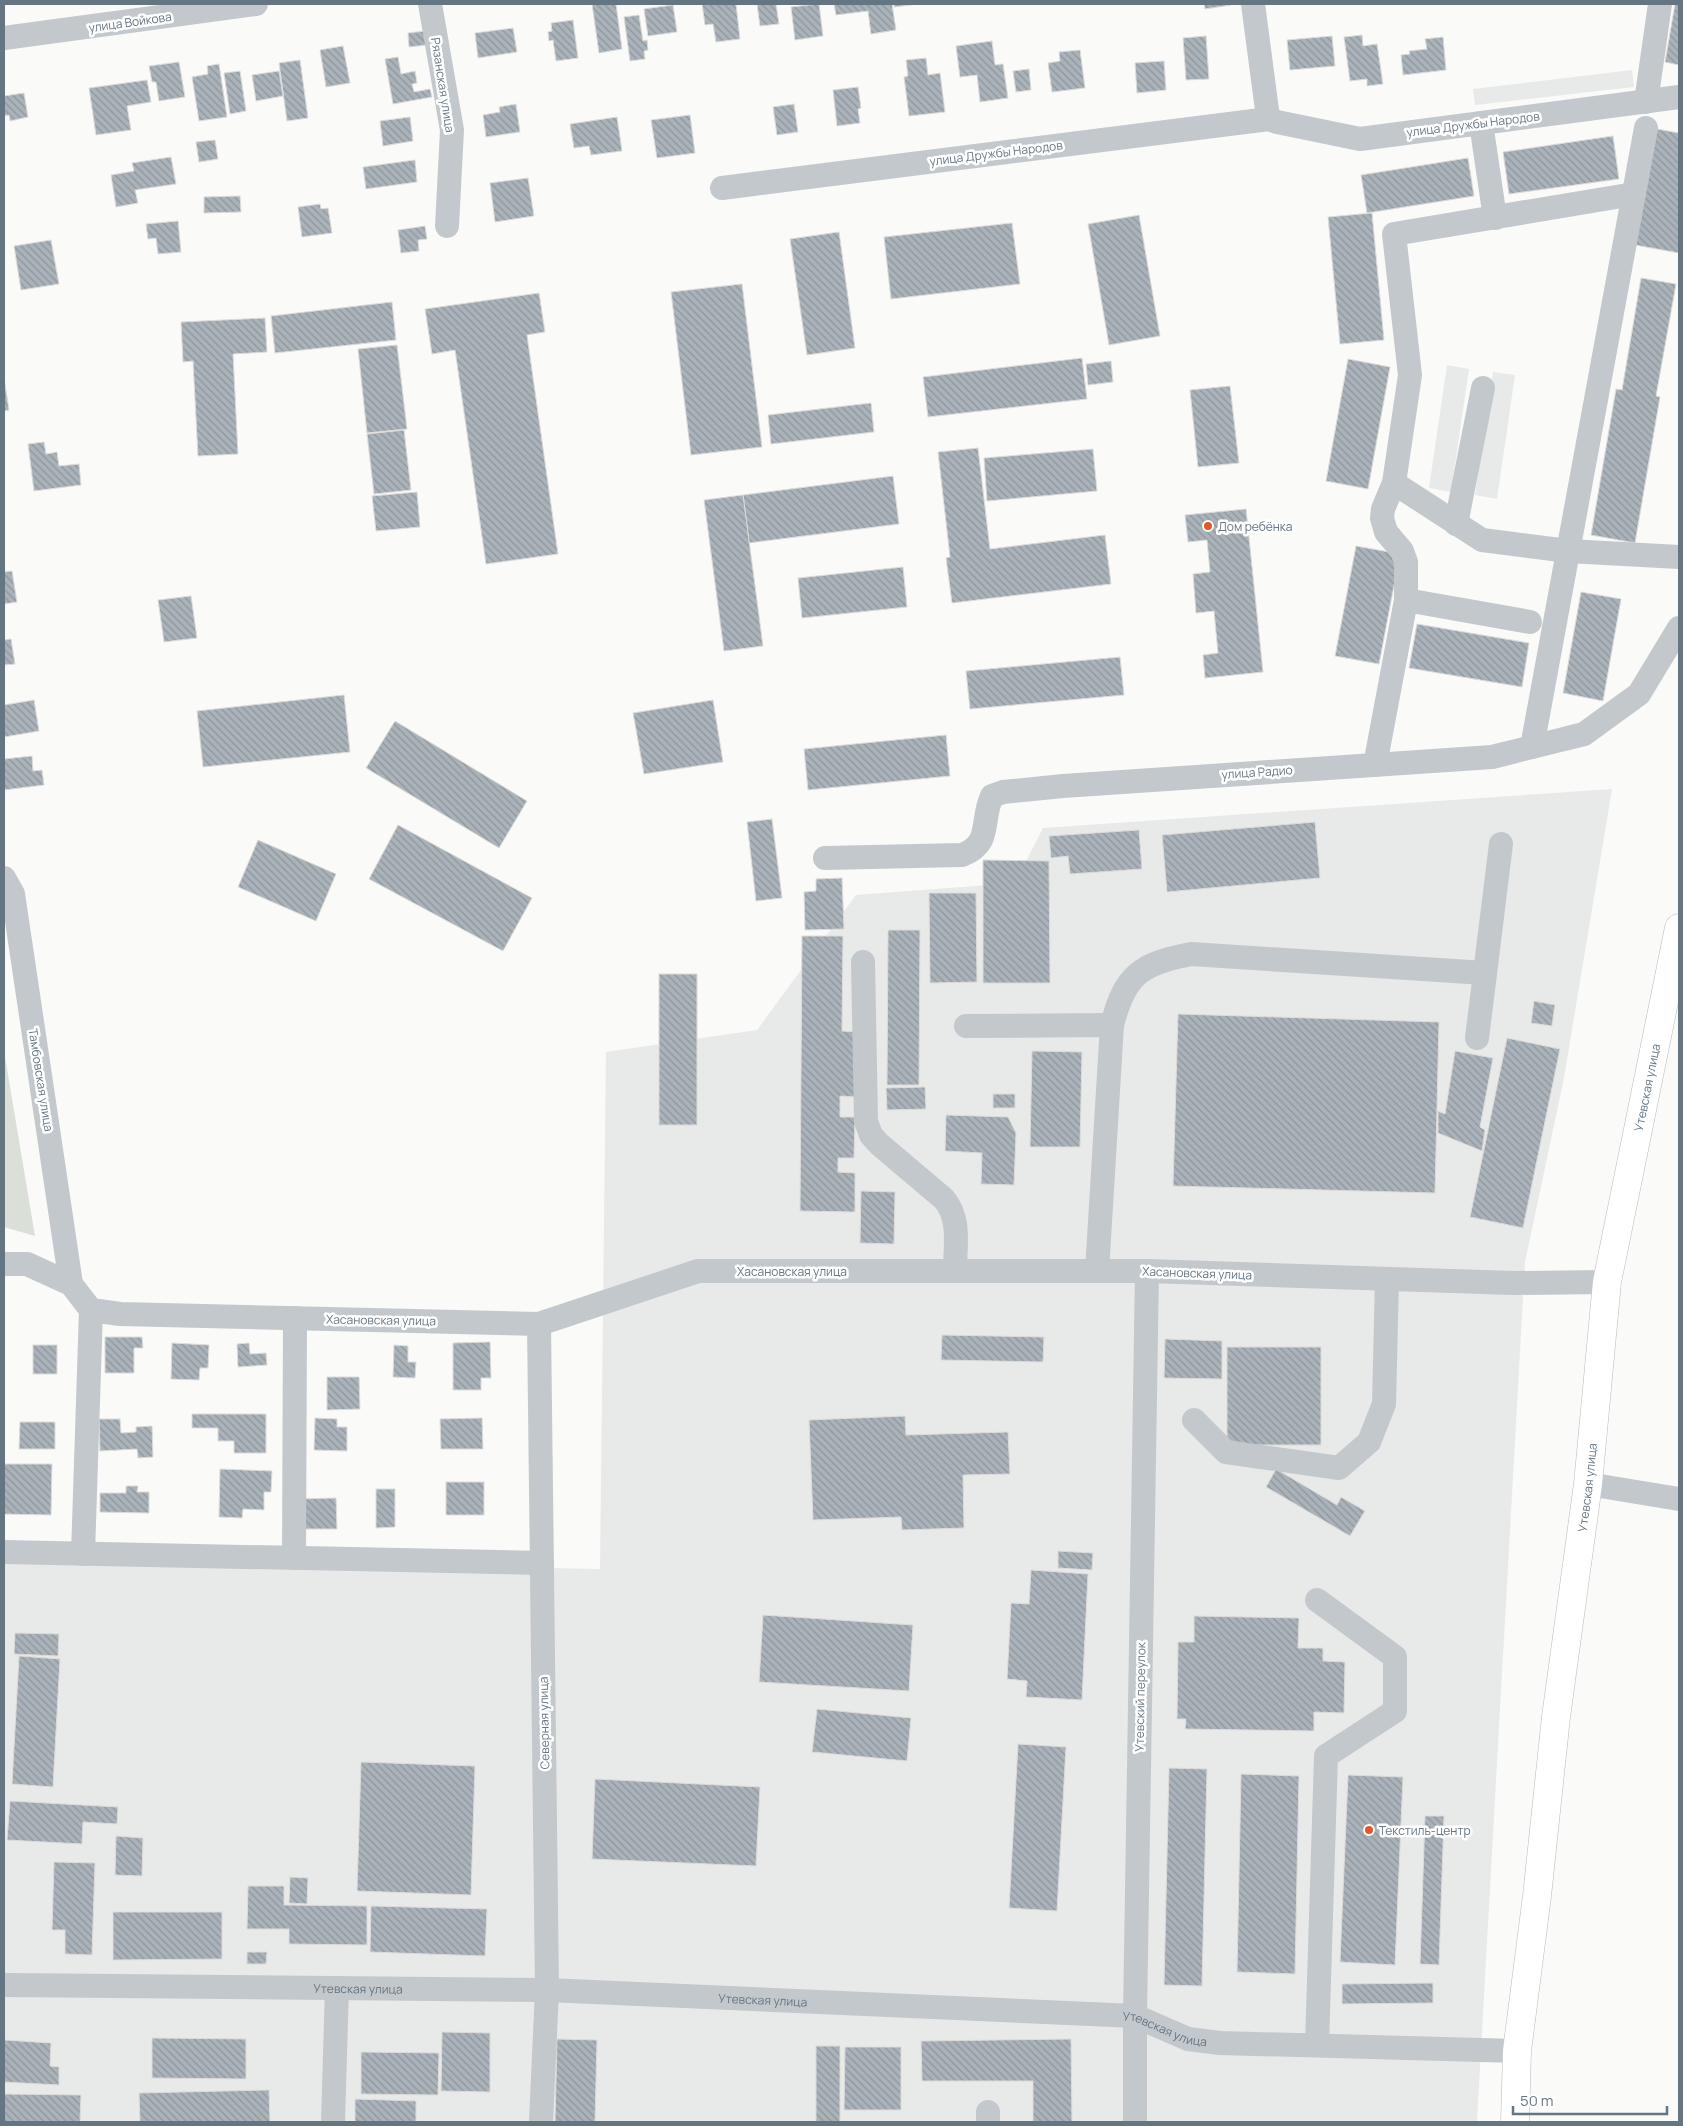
<svg xmlns="http://www.w3.org/2000/svg" width="1683" height="2126" viewBox="0 0 1683 2126" font-family="Manrope,sans-serif">
	<defs>
		<pattern id="building-back-hatch" width="6" height="6" patternUnits="userSpaceOnUse" patternTransform="scale(1.25)"><rect width="6" height="6" fill="#aab3b9"/><path d="M-1 5l2 2M0 0l6 6M5-1l2 2" fill="none" stroke="#8e969c"/></pattern>
	</defs>
	<rect width="100%" height="100%" fill="#fafaf8"/>
	<g fill="#e8e9e9">
		<polygon points="1632,70 1634,87 1475,105 1473,89"/>
		<polygon points="1447,365 1469,369 1451,492 1429,488"/>
		<polygon points="1493,372 1515,375 1497,499 1475,495"/>
		<polygon points="1612,789 1564,1078 1525,1262 1477,2122 4,2122 4,1558 600,1569 606,1052 757,1030 856,895 1015,883 1043,828"/>
	</g>
	<polygon fill="#dadfd7" points="4,1051 35,1236 4,1227"/>
	<g fill="url(#building-back-hatch)" stroke="#dcdcda">
		<polygon points="592,4 616,4 622,49 599,53"/>
		<polygon points="702,4 736,4 740,39 716,42 713,24 705,25"/>
		<polygon points="757,4 776,4 779,24 760,26"/>
		<polygon points="819,4 823,36 795,40 791,7"/>
		<polygon points="834,4 892,4 896,30 871,34 868,11 836,15"/>
		<polygon points="894,4 918,4 894,7"/>
		<polygon points="1204,4 1231,4 1231,5 1205,9"/>
		<polygon points="1675,4 1679,4 1679,65 1665,62"/>
		<polygon points="673,5 677,32 648,36 644,9"/>
		<polygon points="639,15 643,41 647,40 648,50 644,51 645,59 630,61 624,17"/>
		<polygon points="573,20 578,58 556,61 553,40 549,41 548,32 552,31 551,23"/>
		<polygon points="513,28 517,52 478,58 475,33"/>
		<polygon points="425,31 427,45 409,47 408,33"/>
		<polygon points="1362,35 1363,46 1377,44 1383,84 1367,86 1367,79 1350,81 1344,37"/>
		<polygon points="1206,36 1209,79 1186,80 1183,38"/>
		<polygon points="1332,36 1335,66 1290,70 1287,40"/>
		<polygon points="1443,37 1446,70 1403,75 1401,55 1410,54 1409,51 1427,49 1425,39"/>
		<polygon points="992,41 995,65 1003,64 1008,98 980,102 977,75 960,77 956,46"/>
		<polygon points="343,46 350,83 326,87 320,50"/>
		<polygon points="1080,50 1085,88 1052,92 1048,63 1060,61 1059,52"/>
		<polygon points="398,57 401,74 415,71 417,83 412,84 414,92 430,89 432,97 393,104 385,59"/>
		<polygon points="926,58 928,75 940,73 945,112 909,116 904,77 908,76 906,60"/>
		<polygon points="300,60 308,118 287,121 279,63"/>
		<polygon points="1164,61 1166,90 1137,93 1135,63"/>
		<polygon points="179,62 185,97 159,101 156,82 152,82 149,66"/>
		<polygon points="219,64 227,117 199,121 192,77 208,74 207,66"/>
		<polygon points="1029,69 1031,90 1016,92 1013,71"/>
		<polygon points="240,71 246,111 230,114 224,73"/>
		<polygon points="279,71 283,96 256,101 252,75"/>
		<polygon points="147,80 151,102 127,106 131,130 96,135 89,88"/>
		<polygon points="858,87 861,108 858,109 860,123 837,126 833,90"/>
		<polygon points="24,93 28,117 10,121 9,115 4,116 4,96"/>
		<polygon points="516,104 520,132 486,137 483,115 500,112 499,107"/>
		<polygon points="794,104 798,132 777,135 773,107"/>
		<polygon points="690,115 695,153 657,158 651,120"/>
		<polygon points="410,117 413,141 383,146 380,121"/>
		<polygon points="617,117 622,151 591,155 589,146 574,148 570,124"/>
		<polygon points="1657,129 1679,133 1679,253 1635,245"/>
		<polygon points="1613,136 1619,179 1509,194 1503,152"/>
		<polygon points="215,140 218,159 199,162 196,142"/>
		<polygon points="171,157 176,184 135,190 138,203 116,207 111,175 134,171 132,163"/>
		<polygon points="1468,158 1474,196 1367,213 1361,175"/>
		<polygon points="415,160 417,182 366,189 363,167"/>
		<polygon points="528,178 534,216 495,222 490,183"/>
		<polygon points="240,196 241,212 204,213 204,197"/>
		<polygon points="320,204 321,209 328,208 332,233 302,237 298,207"/>
		<polygon points="1372,213 1384,340 1340,344 1328,217"/>
		<polygon points="1139,215 1160,336 1109,345 1088,224"/>
		<polygon points="178,221 181,252 158,254 156,238 148,239 146,224"/>
		<polygon points="1012,223 1020,284 891,299 884,237"/>
		<polygon points="425,226 427,239 418,240 419,251 401,253 398,230"/>
		<polygon points="839,232 855,348 807,355 790,239"/>
		<polygon points="51,240 59,284 21,290 14,246"/>
		<polygon points="1641,278 1676,284 1656,396 1660,397 1635,543 1591,535 1616,389 1622,390"/>
		<polygon points="742,284 762,447 691,455 671,292"/>
		<polygon points="539,293 545,332 527,335 558,554 486,564 455,350 432,354 425,309"/>
		<polygon points="392,302 396,340 275,353 271,316"/>
		<polygon points="265,318 267,352 233,354 238,454 198,456 193,361 183,362 181,322"/>
		<polygon points="397,345 407,429 367,433 358,349"/>
		<polygon points="1082,358 1087,399 928,417 923,377"/>
		<polygon points="1348,359 1390,367 1368,489 1326,481"/>
		<polygon points="1111,361 1113,382 1088,385 1086,364"/>
		<polygon points="4,378 9,410 4,411"/>
		<polygon points="1230,386 1239,463 1198,467 1190,390"/>
		<polygon points="871,403 874,432 771,444 768,415"/>
		<polygon points="404,430 411,490 374,494 367,434"/>
		<polygon points="44,442 46,454 57,452 59,466 79,464 81,485 34,491 28,444"/>
		<polygon points="978,448 990,549 1105,535 1111,584 952,603 946,558 950,557 938,452"/>
		<polygon points="1093,449 1097,491 987,501 984,458"/>
		<polygon points="893,476 899,524 749,543 743,495"/>
		<polygon points="417,492 420,527 376,531 372,496"/>
		<polygon points="743,495 763,646 724,651 704,500"/>
		<polygon points="1246,509 1263,672 1205,678 1203,655 1218,653 1214,611 1196,613 1193,574 1210,572 1207,540 1188,542 1185,515"/>
		<polygon points="1356,546 1400,554 1379,664 1335,656"/>
		<polygon points="903,567 907,607 802,618 798,578"/>
		<polygon points="12,571 17,602 4,604 4,572"/>
		<polygon points="1581,592 1621,599 1603,701 1563,693"/>
		<polygon points="191,596 197,638 164,642 158,600"/>
		<polygon points="1417,624 1529,643 1522,687 1409,668"/>
		<polygon points="11,639 15,664 4,665 4,640"/>
		<polygon points="1120,657 1124,695 970,709 966,671"/>
		<polygon points="344,695 350,752 203,767 197,711"/>
		<polygon points="34,700 39,731 4,737 4,705"/>
		<polygon points="713,700 723,762 644,774 633,713"/>
		<polygon points="395,721 527,801 499,848 366,768"/>
		<polygon points="946,735 950,776 808,790 804,749"/>
		<polygon points="32,756 33,771 42,770 44,785 4,790 4,759"/>
		<polygon points="772,819 782,898 756,901 747,822"/>
		<polygon points="1315,822 1320,878 1167,892 1162,835"/>
		<polygon points="398,825 532,898 503,951 369,879"/>
		<polygon points="1139,830 1142,869 1070,874 1068,856 1051,858 1049,836"/>
		<polygon points="258,840 336,874 316,921 238,887"/>
		<polygon points="983,860 1049,861 1050,983 983,983"/>
		<polygon points="842,878 844,929 805,930 804,892 816,891 816,879"/>
		<polygon points="929,893 976,893 977,982 930,983"/>
		<polygon points="888,930 920,930 919,1085 887,1085"/>
		<polygon points="802,936 843,936 842,1031 856,1032 856,1097 840,1096 840,1117 855,1117 854,1158 838,1158 838,1172 855,1173 855,1212 800,1211"/>
		<rect x="659" y="974" width="38" height="151"/>
		<polygon points="1534,1001 1555,1005 1552,1026 1531,1023"/>
		<polygon points="1178,1014 1439,1022 1435,1193 1173,1186"/>
		<polygon points="1507,1038 1560,1049 1523,1228 1470,1217"/>
		<polygon points="1032,1051 1082,1052 1080,1147 1030,1147"/>
		<polygon points="1455,1051 1493,1058 1480,1127 1485,1130 1482,1151 1438,1133 1438,1111 1445,1114"/>
		<polygon points="925,1087 926,1109 887,1110 886,1088"/>
		<rect x="993" y="1094" width="22" height="14"/>
		<polygon points="946,1115 1008,1117 1016,1133 1014,1185 981,1184 982,1153 945,1151"/>
		<polygon points="861,1191 895,1192 894,1244 860,1243"/>
		<polygon points="942,1335 1044,1337 1043,1362 941,1360"/>
		<polygon points="105,1337 142,1337 143,1348 134,1348 134,1373 105,1373"/>
		<polygon points="1165,1339 1222,1341 1222,1379 1164,1378"/>
		<polygon points="490,1342 491,1378 481,1378 481,1390 453,1390 453,1343"/>
		<polygon points="172,1343 209,1345 208,1368 200,1368 199,1380 171,1379"/>
		<polygon points="249,1343 250,1354 266,1353 267,1365 238,1367 237,1344"/>
		<rect x="33" y="1345" width="24" height="29"/>
		<polygon points="394,1345 408,1346 408,1362 416,1362 415,1378 393,1377"/>
		<rect x="1227" y="1347" width="94" height="98"/>
		<polygon points="327,1377 359,1377 360,1409 327,1410"/>
		<polygon points="192,1414 266,1414 266,1453 234,1453 234,1441 218,1441 218,1428 192,1428"/>
		<polygon points="905,1416 906,1435 1008,1432 1010,1474 963,1475 964,1528 902,1530 901,1517 813,1520 809,1420"/>
		<polygon points="315,1418 337,1419 337,1427 347,1427 347,1451 314,1450"/>
		<polygon points="482,1418 483,1449 441,1449 440,1419"/>
		<polygon points="99,1419 120,1419 121,1433 136,1432 136,1427 152,1426 153,1457 138,1458 137,1449 100,1451"/>
		<polygon points="20,1422 55,1422 55,1449 19,1449"/>
		<polygon points="4,1464 52,1464 51,1515 4,1514"/>
		<polygon points="220,1469 272,1471 271,1492 264,1492 264,1510 243,1509 242,1518 219,1517"/>
		<polygon points="1276,1469 1337,1505 1341,1497 1365,1511 1350,1536 1266,1487"/>
		<rect x="446" y="1482" width="38" height="33"/>
		<polygon points="126,1486 138,1486 137,1492 149,1492 149,1513 100,1512 100,1493 126,1493"/>
		<polygon points="376,1489 395,1489 395,1527 376,1528"/>
		<polygon points="336,1498 337,1529 305,1529 298,1499"/>
		<polygon points="1058,1551 1093,1553 1092,1570 1058,1568"/>
		<polygon points="1031,1570 1088,1574 1082,1700 1026,1697 1027,1681 1007,1679 1011,1603 1029,1604"/>
		<polygon points="763,1615 913,1625 909,1691 759,1682"/>
		<polygon points="1194,1616 1299,1618 1298,1648 1323,1648 1323,1661 1345,1662 1344,1713 1314,1712 1314,1731 1185,1729 1186,1719 1177,1719 1178,1642 1194,1642"/>
		<polygon points="15,1633 59,1634 58,1656 14,1654"/>
		<polygon points="19,1656 60,1659 53,1787 12,1784"/>
		<polygon points="817,1709 911,1718 907,1761 812,1752"/>
		<polygon points="1018,1744 1066,1747 1057,1911 1009,1908"/>
		<polygon points="361,1762 475,1766 471,1895 357,1891"/>
		<polygon points="1169,1768 1207,1769 1202,1986 1164,1985"/>
		<polygon points="1241,1774 1299,1776 1295,1974 1237,1972"/>
		<polygon points="1348,1775 1403,1777 1395,1965 1340,1962"/>
		<polygon points="595,1779 760,1787 756,1866 592,1859"/>
		<polygon points="10,1801 118,1807 117,1824 83,1822 82,1844 7,1840"/>
		<polygon points="1425,1816 1444,1816 1439,1965 1420,1964"/>
		<polygon points="116,1836 143,1838 142,1876 115,1875"/>
		<polygon points="54,1862 95,1863 92,1955 65,1954 65,1930 52,1930"/>
		<polygon points="290,1877 308,1878 307,1904 289,1903"/>
		<polygon points="248,1886 284,1886 284,1905 367,1906 367,1945 289,1944 289,1929 247,1929"/>
		<polygon points="371,1906 487,1909 485,1956 370,1952"/>
		<polygon points="113,1912 222,1912 222,1959 113,1960"/>
		<polygon points="247,1952 267,1952 266,1964 247,1964"/>
		<polygon points="1433,1983 1433,2003 1342,2004 1342,1984"/>
		<polygon points="442,2032 490,2033 490,2092 441,2091"/>
		<polygon points="152,2038 246,2039 246,2079 152,2078"/>
		<polygon points="557,2039 597,2040 595,2122 555,2122"/>
		<polygon points="1071,2039 1072,2122 1033,2122 1033,2081 922,2081 921,2041"/>
		<polygon points="4,2040 51,2043 50,2066 59,2067 59,2085 4,2082"/>
		<rect x="816" y="2046" width="24" height="76"/>
		<polygon points="845,2047 901,2047 901,2110 844,2110"/>
		<polygon points="361,2052 439,2053 438,2095 361,2094"/>
		<polygon points="269,2090 270,2122 140,2122 139,2093"/>
		<polygon points="4,2094 81,2095 80,2122 4,2122"/>
		<polygon points="355,2099 416,2101 416,2122 355,2122"/>
	</g>
	<g fill="none" stroke-linecap="round" stroke-linejoin="round">
		<defs>
			<g id="major">
				<path id="s2" d="M1515,2122L1517,2051L1537,1896L1556,1717L1588,1484L1607,1282L1679,928"/>
			</g>
		</defs>
		<use href="#major" stroke="#b5babe" stroke-width="29"/>
		<g stroke="#c3c8cc" stroke-width="24">
			<polyline points="430,4 452,130 447,226"/>
			<polyline points="1253,4 1267,110 1269,119 1277,122 1360,139 1679,97"/>
			<polyline points="4,38 256,4"/>
			<polyline points="1646,102 1660,4"/>
			<polyline points="1481,123 1495,218"/>
			<polyline points="722,188 1269,119"/>
			<polyline points="1394,483 1482,540 1568,551 1679,557"/>
			<polyline points="1456,524 1483,388"/>
			<polyline points="1406,600 1406,562 1402,551 1386,532 1382,518 1383,509 1394,483 1410,375 1394,234 1634,194"/>
			<polyline points="1532,747 1646,128"/>
			<polyline points="1375,765 1406,600 1530,622"/>
			<path d="M825,858L962,855C993,843 980,821 992,796L1003,792L1063,786L1492,757L1584,734L1639,694L1679,628"/>
			<polyline points="4,878 13,894 71,1284"/>
			<path d="M863,962L866,1121L871,1135L879,1144L944,1199C961,1219 955,1246 955,1271"/>
			<polyline points="966,1026 1112,1025"/>
			<polyline points="1477,1038 1501,844"/>
			<polyline points="4,1264 27,1264 71,1284 91,1310 120,1314 539,1324 698,1271 1147,1271 1513,1283 1607,1282"/>
			<path d="M1097,1271L1112,1025C1125,974 1141,964 1191,954L1485,973"/>
			<polyline points="539,1324 547,1990 541,2122"/>
			<polyline points="1194,1420 1226,1452 1339,1468 1369,1442 1384,1404 1387,1279"/>
			<polyline points="1588,1484 1679,1499"/>
			<polyline points="4,1552 542,1563"/>
			<polyline points="83,1554 91,1310"/>
			<polyline points="294,1558 295,1318"/>
			<path id="s1" d="M4,1985L547,1990L1135,2016L1188,2039L1220,2043L1517,2051"/>
			<polyline points="1317,2045 1326,1756 1395,1711 1395,1657 1317,1600"/>
			<polyline points="333,2122 337,1988"/>
			<polyline points="988,2122 988,2112"/>
			<polyline points="1135,2122 1135,2016 1147,1271"/>
		</g>
		<use href="#major" stroke="#fff" stroke-width="28"/>
	</g>
	<g fill="#e4572e" stroke="#fff" stroke-width="2">
		<circle cx="1208" cy="526" r="5"/>
		<circle cx="1369" cy="1830" r="5"/>
	</g>
	<g text-anchor="middle" dominant-baseline="central" stroke-width="5" stroke-linejoin="round" paint-order="stroke">
		<g font-size="12" fill="#657683" stroke="#fff">
			<text transform="translate(130 22) rotate(-8)">улица Войкова</text>
			<text transform="translate(443 85) rotate(81)">Рязанская улица</text>
			<text transform="translate(1473 124) rotate(-7)">улица Дружбы Народов</text>
			<text transform="translate(996 153) rotate(-7)">улица Дружбы Народов</text>
			<text transform="translate(1257 772) rotate(-4)">улица Радио</text>
			<text transform="translate(41 1080) rotate(81)">Тамбовская улица</text>
			<text stroke="none"><textPath href="#s2" startOffset="1044">Утевская улица</textPath></text>
			<text x="792" y="1271">Хасановская улица</text>
			<text transform="translate(1197 1273) rotate(2)">Хасановская улица</text>
			<text transform="translate(381 1320) rotate(1)">Хасановская улица</text>
			<text stroke="none"><textPath href="#s2" startOffset="639">Утевская улица</textPath></text>
			<text transform="translate(1140 1697) rotate(-89)">Утевский переулок</text>
			<text transform="translate(544 1723) rotate(-91)">Северная улица</text>
			<text stroke="none"><textPath href="#s1" startOffset="354">Утевская улица</textPath></text>
			<text stroke="none"><textPath href="#s1" startOffset="759">Утевская улица</textPath></text>
			<text stroke="none"><textPath href="#s1" startOffset="1164">Утевская улица</textPath></text>
		</g>
		<g font-size="12" fill="#657683" stroke="#fff" text-anchor="start">
			<text x="1218" y="526">Дом ребёнка</text>
			<text x="1379" y="1830">Текстиль-центр</text>
		</g>
	</g>
	<rect width="1683" height="2126" fill="none" stroke="#657683" stroke-width="10"/>
	<path d="M1513 2106v8h154v-8" fill="none" stroke="#657683" stroke-width="2.5"/>
	<text x="1520" y="2106" font-size="15" fill="#657683" stroke="#ffffff" stroke-width="4" paint-order="stroke">50 m</text>
</svg>
